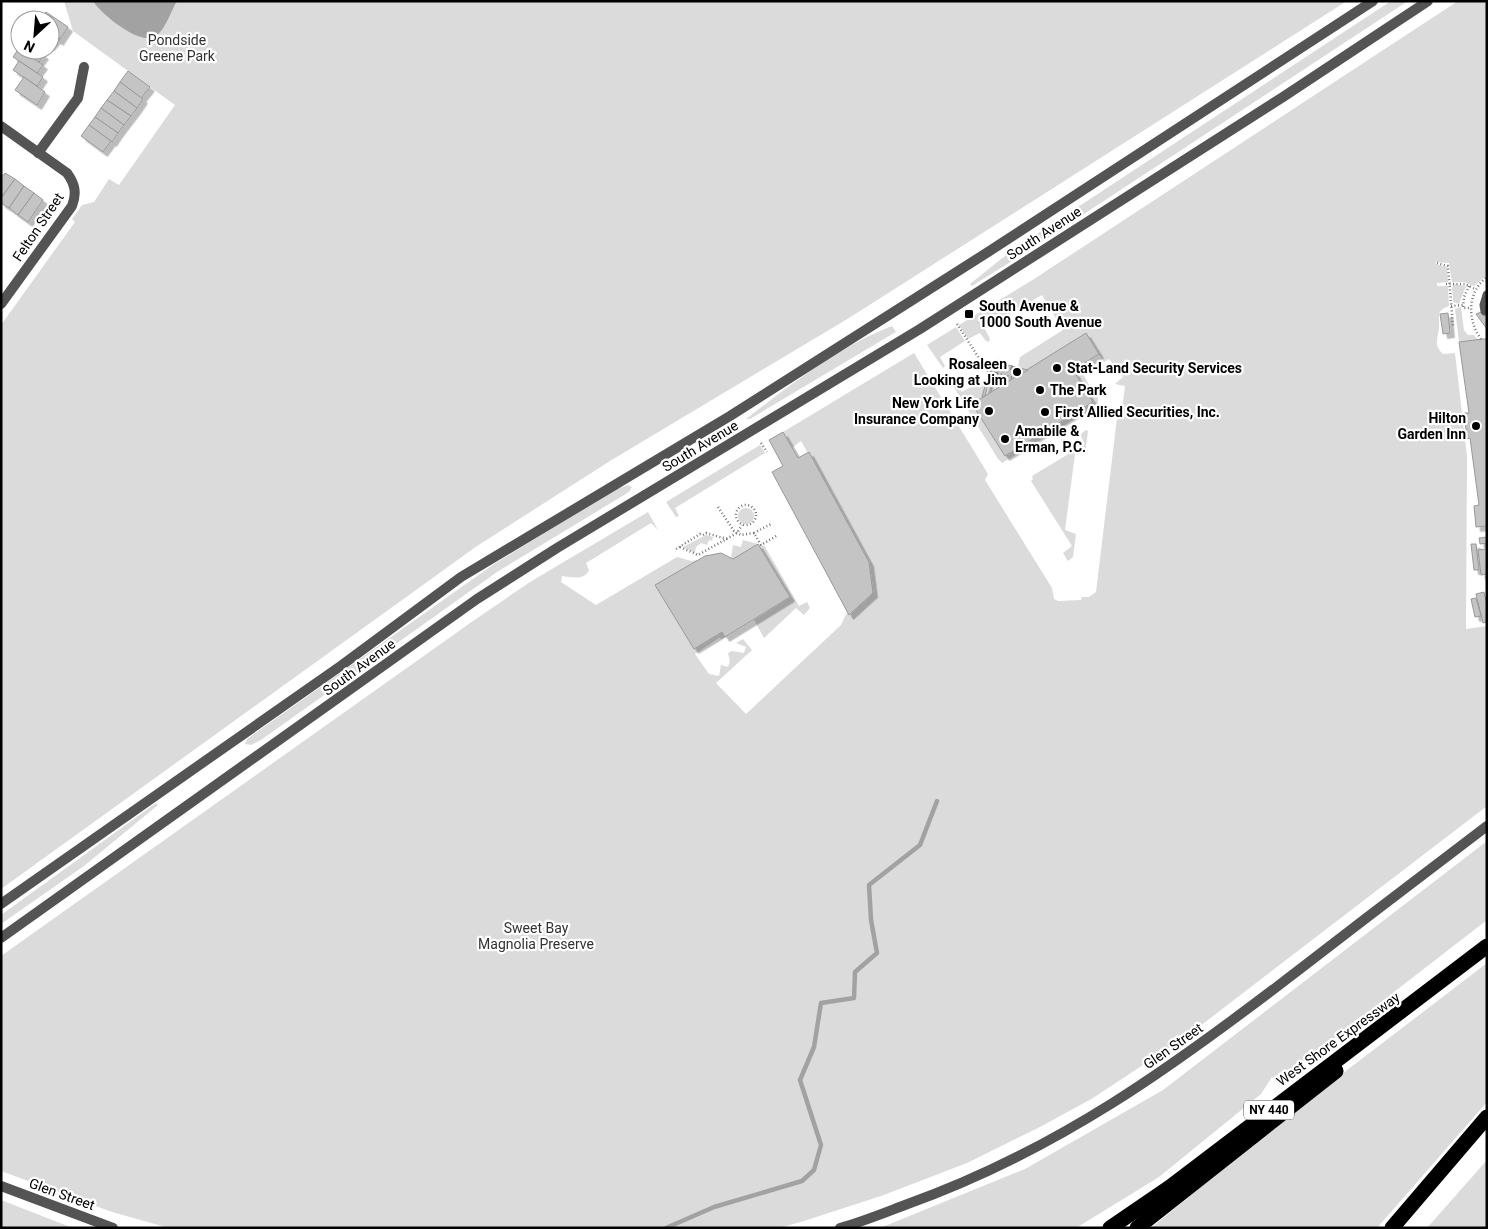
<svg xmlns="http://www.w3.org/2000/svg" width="1488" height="1229" viewBox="0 0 1488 1229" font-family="Roboto,sans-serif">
	<defs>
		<filter id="shadow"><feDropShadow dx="4.5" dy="4.5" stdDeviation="0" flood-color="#0004"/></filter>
	</defs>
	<rect width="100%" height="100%" fill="#fff"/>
	<g fill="#dbdbdb">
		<polygon points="64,1 1347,1 849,318 610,461 477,546 1,889 1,325 75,222 72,219 82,205 94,202 109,179 119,185 175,105 73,31"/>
		<polygon points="1391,1 1408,1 1020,256 972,286 970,284 1011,251"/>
		<path d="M1458,1H1487V275L1474,286L1464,282H1452L1449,263L1435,262L1436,264L1447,267L1448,282L1437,283V286H1448L1449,306C1435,311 1440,317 1439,328C1438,339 1433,345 1443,354L1455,353L1467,456L1466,629L1487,626V806L1187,1036L1093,1098L1040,1127L967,1163L881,1196L804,1221L779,1228H169L112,1212L1,1171V956L473,621L530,582L648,512L658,530L651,523L586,563L589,570C584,581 572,577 562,576L561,582L596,605L677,557L691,561L698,560L655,585L694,649L722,632L725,637L721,639L720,637L695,654L709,674L719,676L721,665L728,667L730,661L728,653L732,651L744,653L746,647L736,643L743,639L752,650L716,683L746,714L841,625L847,612L849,615L873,593L869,562L801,441L792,448L783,432L914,353L988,474L985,480L1052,588L1054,599L1058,601L1081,600L1082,597H1089L1096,592L1117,418H1121L1125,386L1115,384L1123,377L1109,359L1104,362L1085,333L1028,370L1018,367L1020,357L1063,330L1042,295L985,329L990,339L989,342L986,341L980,333L968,339L959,325L1034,279Z"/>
		<polygon points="1454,284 1466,286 1459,304 1453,302 1452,287"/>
		<polygon points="1461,307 1464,330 1468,335 1474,335 1478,340 1459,342 1455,309"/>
		<path d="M892,326L896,332L894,333L750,419H746C790,385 840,346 892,326Z"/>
		<polygon points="956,327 965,341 940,357 945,366 943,368 927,345"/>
		<polygon points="1083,374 1093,392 1098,395 1098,404 1052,433 1049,429 1093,402 1078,377"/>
		<polygon points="985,379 1005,384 972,404 1005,456 1042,433 1045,437 1002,463 998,459 952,384 956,383 962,392"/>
		<polygon points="1086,430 1088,431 1085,453 1075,454 1065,530 1076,534 1073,557 1068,561 1063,553 1072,546 1031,481 1033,479 1032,476 1085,444 1080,435"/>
		<polygon points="760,445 765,453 675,508 679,516 676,517 666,502"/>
		<polygon points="628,485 632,487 629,492 497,572 261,740 251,745 245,744 247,739 494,564 616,489"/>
		<circle cx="746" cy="516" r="8"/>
		<polygon points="706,535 713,537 712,541 709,540 707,545 701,543 696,547 695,553 683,547"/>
		<polygon points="743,540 758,544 733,559 731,557 733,545 741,547"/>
		<polygon points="764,545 799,606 807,602 810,608 804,615 796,608 764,638 754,620 790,597 760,547"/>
		<polygon points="156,803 158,805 84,866 1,924 1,915"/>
		<polygon points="1487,841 1487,920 1279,1081 1272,1077 1261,1094 1159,1177 1076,1228 880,1228 1025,1169 1163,1090"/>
		<polygon points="1487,963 1487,1102 1377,1228 1151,1228 1291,1113"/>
		<polygon points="1487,1160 1487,1228 1427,1228"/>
		<polygon points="1,1200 73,1228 1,1228"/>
	</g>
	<path fill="#a2a2a2" d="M93,1H177C171,11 166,28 157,35C143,49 101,14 93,1Z"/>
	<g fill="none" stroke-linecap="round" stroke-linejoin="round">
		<polyline stroke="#a2a2a2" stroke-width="4.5" points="666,1228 714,1207 802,1181 814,1170 821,1145 800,1080 814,1047 821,1003 854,998 855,972 877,953 871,920 869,885 920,845 937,801"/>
	</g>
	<g fill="#c4c4c4" stroke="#989898" filter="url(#shadow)">
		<polygon points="46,12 68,27 60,39 50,32 50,20 41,20"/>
		<polygon points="50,32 60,39 59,41 56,39 50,46"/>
		<polygon points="19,48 43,65 37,73 13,57"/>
		<polygon points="21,50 37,50 44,55 39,62"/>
		<polygon points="19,61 43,77 37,86 13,70"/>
		<polygon points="128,71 150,87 141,98 120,82"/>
		<polygon points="24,77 45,92 37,105 15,90"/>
		<polygon points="120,82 143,99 137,108 114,91"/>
		<polygon points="114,91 137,108 131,116 107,100"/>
		<polygon points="107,100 131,116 124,125 101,108"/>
		<polygon points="101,108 124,125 118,133 95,117"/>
		<polygon points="95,117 118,133 112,142 89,125"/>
		<polygon points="89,125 111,141 103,152 81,136"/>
		<polygon points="5,173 15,179 1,198 1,178"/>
		<polygon points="15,179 24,186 9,208 1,203 1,198"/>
		<polygon points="24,186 34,193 18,215 9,208"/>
		<polygon points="34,193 43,200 28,222 18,215"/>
		<polygon points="1487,310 1487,329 1476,314"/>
		<polygon points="1448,313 1450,333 1443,334 1440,314"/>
		<polygon points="1086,333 1099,354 1073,370 1093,402 1005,456 972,404"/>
		<polygon points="1483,339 1487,339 1487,526 1476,527 1474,506 1479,505 1470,438 1467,439 1464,413 1469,413 1459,342"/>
		<polygon points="992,361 1028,370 1003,384 989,380 985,396 982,397"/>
		<polygon points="783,432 798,458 809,452 869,562 873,593 849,615 772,472 783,466 769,440"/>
		<polygon points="1487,537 1487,543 1480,544 1479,538"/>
		<polygon points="758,544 790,597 725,637 722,632 694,649 655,585 705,556 721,553 733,559"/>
		<polygon points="1471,544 1476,544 1479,570 1474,570"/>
		<polygon points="1487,549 1487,574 1481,575 1478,550"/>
		<polygon points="1484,592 1487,605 1487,622 1483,623 1476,594"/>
		<polygon points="1476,598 1481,616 1475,617 1471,599"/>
	</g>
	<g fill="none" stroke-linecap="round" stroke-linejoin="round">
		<g stroke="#767676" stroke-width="2.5" stroke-dasharray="1 2.5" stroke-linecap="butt">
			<polyline points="1437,263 1448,266 1453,326"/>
			<polyline points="1446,284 1465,284 1475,289"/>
			<polyline points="1469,286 1464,297 1463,308 1471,308"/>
			<polyline points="1451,306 1463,305"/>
			<polyline points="957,324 979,358"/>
			<path d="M1481,339C1467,320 1467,292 1487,277"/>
			<polyline points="987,371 1014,378"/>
			<polyline points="996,373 998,365 1012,369 1012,367 999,363 1000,359"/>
			<polyline points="1046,431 1048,435"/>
			<polyline points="761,443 767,452"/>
			<circle cx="746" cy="515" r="10"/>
			<polyline points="718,507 734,531 741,535 754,533 761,545 778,535"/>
			<polyline points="754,533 771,524"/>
			<polyline points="680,547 698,555 737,533 742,525"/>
			<polyline points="676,549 700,534 703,535 706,533 727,539"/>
		</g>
		<polyline stroke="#545454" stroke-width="9" points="1485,311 1484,305 1487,295"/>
		<g stroke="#545454" stroke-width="10">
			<path d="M1,126L67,173C75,184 77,193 72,206L1,304"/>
			<polyline points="38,153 78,98 84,67"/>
		</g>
		<g stroke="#545454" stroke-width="10">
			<polyline points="1,904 342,665 461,577 730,416 988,252 1373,1"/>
			<polyline points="1,938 477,599 557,548 920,329 1283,97 1428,1"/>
			<polyline points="1,1186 113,1228"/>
			<path d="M840,1228C862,1222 884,1213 905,1205C1057,1151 1174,1066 1300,969C1362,921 1425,873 1487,826"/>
		</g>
		<g stroke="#000" stroke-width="15">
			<polyline points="1110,1228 1170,1187 1487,946"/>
			<polyline points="1137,1228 1336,1071"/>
			<polyline points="1392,1228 1487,1117"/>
		</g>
	</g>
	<g fill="#000" stroke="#fff" stroke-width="2">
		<rect x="964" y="309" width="10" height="10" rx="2.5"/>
		<circle cx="1057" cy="368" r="5"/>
		<circle cx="1017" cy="372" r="5"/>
		<circle cx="1040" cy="390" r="5"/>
		<circle cx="989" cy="411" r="5"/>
		<circle cx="1045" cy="412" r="5"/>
		<circle cx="1476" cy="426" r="5"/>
		<circle cx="1005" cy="439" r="5"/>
	</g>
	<g text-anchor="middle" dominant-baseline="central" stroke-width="4.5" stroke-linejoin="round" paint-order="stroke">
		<rect fill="#fff" stroke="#4c4c4c" stroke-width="1" x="1244" y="1100.5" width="50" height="19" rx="4"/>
		<g font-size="12" font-weight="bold" fill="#000">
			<text x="1269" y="1110">NY 440</text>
		</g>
		<g font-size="14" fill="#323232" stroke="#fff">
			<text x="177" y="40">Pondside<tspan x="177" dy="16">Greene Park</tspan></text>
			<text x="536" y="928">Sweet Bay<tspan x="536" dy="16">Magnolia Preserve</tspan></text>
		</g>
		<g font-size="14" fill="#000" stroke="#fff">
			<text transform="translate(38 227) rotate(-56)">Felton Street</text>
			<text transform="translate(1044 233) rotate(-33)">South Avenue</text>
			<text transform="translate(700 446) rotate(-31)">South Avenue</text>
			<text transform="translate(359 667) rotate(-36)">South Avenue</text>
			<text transform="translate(1338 1039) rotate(-36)">West Shore Expressway</text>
			<text transform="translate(1173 1046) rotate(-35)">Glen Street</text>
			<text transform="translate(62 1194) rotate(20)">Glen Street</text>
		</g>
		<g font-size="14" font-weight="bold" fill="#000" stroke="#fff" text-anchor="start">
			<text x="979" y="306">South Avenue &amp;<tspan x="979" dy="16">1000 South Avenue</tspan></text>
			<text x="1007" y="364" text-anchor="end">Rosaleen<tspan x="1007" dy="16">Looking at Jim</tspan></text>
			<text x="1067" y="368">Stat-Land Security Services</text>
			<text x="1050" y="390">The Park</text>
			<text x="979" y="403" text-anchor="end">New York Life<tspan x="979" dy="16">Insurance Company</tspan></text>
			<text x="1055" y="412">First Allied Securities, Inc.</text>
			<text x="1466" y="418" text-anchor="end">Hilton<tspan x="1466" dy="16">Garden Inn</tspan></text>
			<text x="1015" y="431">Amabile &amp;<tspan x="1015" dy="16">Erman, P.C.</tspan></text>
		</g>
	</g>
	<rect width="1488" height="1229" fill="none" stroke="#000000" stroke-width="5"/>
	<g transform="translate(35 35) rotate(206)"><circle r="24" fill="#ffffff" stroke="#999999"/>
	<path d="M0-4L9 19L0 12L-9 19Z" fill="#000000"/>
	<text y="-8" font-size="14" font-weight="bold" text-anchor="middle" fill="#000000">N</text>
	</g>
</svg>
